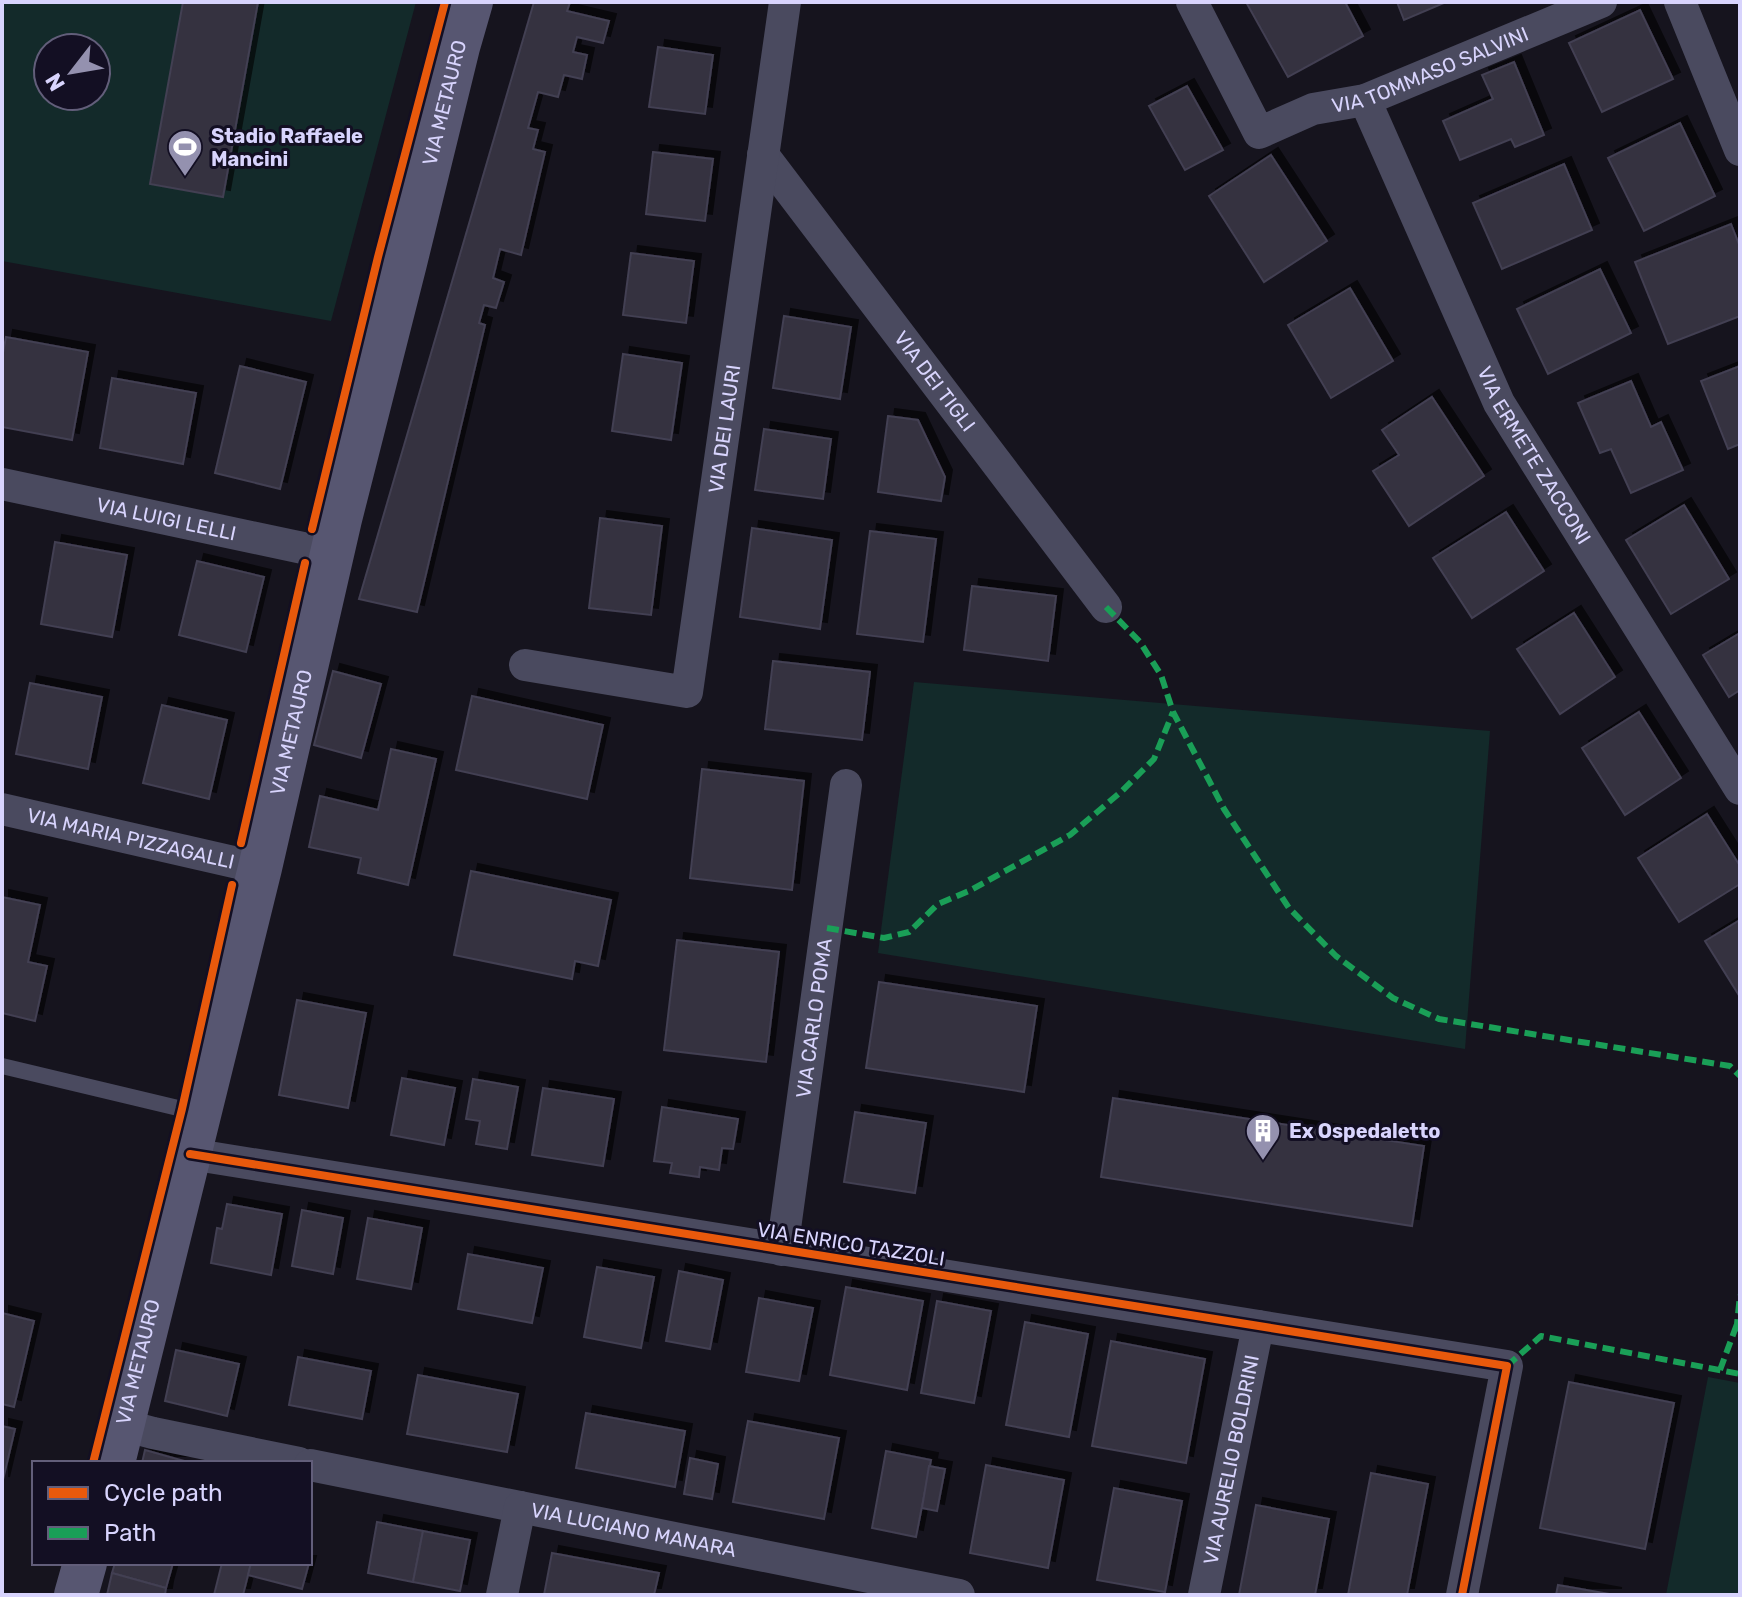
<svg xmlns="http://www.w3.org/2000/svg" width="1742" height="1597" viewBox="0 0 1742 1597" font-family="Rubik,sans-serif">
	<defs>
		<filter id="shadow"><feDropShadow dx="7" dy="-7" stdDeviation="0" flood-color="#0009"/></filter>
	</defs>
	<rect width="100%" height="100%" fill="#16141e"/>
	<g fill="#132a2a" fill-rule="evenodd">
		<path d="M2,2H416L331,321L2,261ZM48,48H96V96H48Z"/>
		<polygon points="914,682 1490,731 1465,1049 878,953"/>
		<polygon points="1708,1377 1740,1383 1740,1595 1666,1595"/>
	</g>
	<g fill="#343240" stroke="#433f52" stroke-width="2" filter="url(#shadow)">
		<polygon points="183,2 258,2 223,197 150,184"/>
		<polygon points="534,2 570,2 567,11 609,21 603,43 577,37 573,52 587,55 582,79 564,75 558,97 538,92 528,128 538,130 533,149 545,152 521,255 500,249 493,278 504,282 496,308 484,305 479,323 485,325 417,612 359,599"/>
		<polygon points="1246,2 1345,2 1363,36 1288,77"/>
		<polygon points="1397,2 1446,2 1404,20"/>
		<polygon points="1640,10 1673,79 1602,112 1569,43"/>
		<polygon points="658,47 713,55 705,114 649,107"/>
		<polygon points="1514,62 1544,135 1515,147 1511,139 1460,160 1443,121 1493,99 1482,75"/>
		<polygon points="1187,86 1223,150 1185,170 1149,106"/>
		<polygon points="1680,123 1715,196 1644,231 1608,158"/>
		<polygon points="653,152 713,159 705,221 646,214"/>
		<polygon points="1271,155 1327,241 1264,282 1209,196"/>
		<polygon points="1564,164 1592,230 1502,269 1473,203"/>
		<polygon points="1731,224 1740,247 1740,316 1668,344 1635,262"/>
		<polygon points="631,253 694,261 686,323 623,315"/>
		<polygon points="1600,269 1631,333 1548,374 1517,309"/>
		<polygon points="1350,288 1393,361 1331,398 1288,325"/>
		<polygon points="784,316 851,327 840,399 773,388"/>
		<polygon points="6,337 88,352 72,440 2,427 2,358"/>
		<polygon points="623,354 682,363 671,440 612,431"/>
		<polygon points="240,366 306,382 280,489 215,473"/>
		<polygon points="1740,366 1740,444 1728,449 1701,381"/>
		<polygon points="112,378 196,393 183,464 100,448"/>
		<polygon points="1631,381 1651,427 1661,422 1683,470 1631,493 1611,449 1600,453 1578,403"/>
		<polygon points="1432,397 1484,476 1409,526 1373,471 1399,455 1382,430"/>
		<polygon points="888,416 918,420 945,477 941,501 878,492"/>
		<polygon points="764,429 831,439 823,499 755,490"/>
		<polygon points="1684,505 1729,579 1671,614 1626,540"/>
		<polygon points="1506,512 1544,571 1472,618 1433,558"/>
		<polygon points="600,518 662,526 651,615 589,608"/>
		<polygon points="752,528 832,540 820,629 740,617"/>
		<polygon points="870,531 936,539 923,642 857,634"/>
		<polygon points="55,542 127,555 112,637 41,624"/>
		<polygon points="197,561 264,577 246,652 179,635"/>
		<polygon points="972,586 1056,596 1048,661 964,650"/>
		<polygon points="1574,613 1615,677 1560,714 1517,649"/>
		<polygon points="1740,633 1740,690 1729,697 1703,655"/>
		<polygon points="773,661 870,672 862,740 765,729"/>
		<polygon points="333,671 381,684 361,758 314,745"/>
		<polygon points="30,683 102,697 88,769 16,754"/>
		<polygon points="472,696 603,725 587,799 456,770"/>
		<polygon points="162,705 227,720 209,799 143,783"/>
		<polygon points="1639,712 1681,778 1625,815 1582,748"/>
		<polygon points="391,749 436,759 408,885 358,873 361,858 309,847 320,796 378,810"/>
		<polygon points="702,769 804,781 792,890 690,878"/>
		<polygon points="1707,814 1740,866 1740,884 1679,922 1638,858"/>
		<polygon points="471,871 611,900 598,966 575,961 572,979 454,955"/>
		<polygon points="2,897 40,905 28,962 47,966 35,1021 2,1013"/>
		<polygon points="1740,920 1740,997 1705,941"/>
		<polygon points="677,940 779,952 766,1062 664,1050"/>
		<polygon points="879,982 1037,1006 1024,1092 866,1068"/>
		<polygon points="297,1000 366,1013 348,1108 279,1095"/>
		<polygon points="402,1078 455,1088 444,1145 391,1135"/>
		<polygon points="473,1079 518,1087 507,1149 476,1144 480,1121 466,1119"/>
		<polygon points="543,1088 614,1099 603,1166 532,1155"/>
		<polygon points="1113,1098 1424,1146 1412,1226 1101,1177"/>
		<polygon points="662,1107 738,1119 733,1149 722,1148 719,1170 700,1167 699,1177 670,1173 672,1163 654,1161"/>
		<polygon points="855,1112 926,1123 915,1193 844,1182"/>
		<polygon points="227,1204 282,1214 271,1275 211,1263 217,1228 222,1229"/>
		<polygon points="302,1210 343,1218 333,1274 292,1266"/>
		<polygon points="368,1218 422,1228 411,1289 357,1279"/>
		<polygon points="468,1254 543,1268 532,1323 458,1309"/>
		<polygon points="597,1267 654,1277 641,1348 584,1337"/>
		<polygon points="679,1271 723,1280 710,1349 666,1341"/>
		<polygon points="846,1287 923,1301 907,1390 830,1375"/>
		<polygon points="759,1298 813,1308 799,1381 746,1372"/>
		<polygon points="937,1301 991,1311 974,1403 921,1393"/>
		<polygon points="2,1313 34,1321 14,1407 2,1404"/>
		<polygon points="1025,1322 1088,1334 1069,1437 1006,1425"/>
		<polygon points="1111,1341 1205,1359 1186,1463 1092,1446"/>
		<polygon points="176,1350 239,1364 227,1416 165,1401"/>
		<polygon points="298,1357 371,1371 362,1419 289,1405"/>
		<polygon points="418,1375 518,1394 507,1452 407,1434"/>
		<polygon points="1569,1382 1674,1403 1645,1549 1540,1528"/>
		<polygon points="586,1413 685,1431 675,1487 576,1468"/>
		<polygon points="748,1421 839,1438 824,1519 733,1502"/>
		<polygon points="2,1426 15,1429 2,1484"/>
		<polygon points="145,1450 177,1459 192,1463 142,1463"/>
		<polygon points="886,1451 931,1460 916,1537 872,1528"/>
		<polygon points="690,1458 718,1464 712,1499 684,1494"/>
		<polygon points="986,1465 1064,1480 1048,1568 970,1553"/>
		<polygon points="929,1466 945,1469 937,1511 922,1508"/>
		<polygon points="1371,1473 1428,1484 1407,1595 1348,1595"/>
		<polygon points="1114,1488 1182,1501 1165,1592 1097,1580"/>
		<polygon points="1256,1505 1329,1519 1315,1595 1239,1595"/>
		<polygon points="377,1522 423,1531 413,1582 368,1573"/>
		<polygon points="423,1531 470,1540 460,1591 413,1582"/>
		<polygon points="552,1553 659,1573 654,1595 544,1595"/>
		<polygon points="115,1563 173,1563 166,1588 112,1573"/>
		<polygon points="222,1563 251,1563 243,1595 214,1595"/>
		<polygon points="251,1563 309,1563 302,1589 248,1575"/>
		<polygon points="112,1573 166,1588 165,1595 107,1595"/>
		<polygon points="1558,1585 1615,1595 1556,1595"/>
	</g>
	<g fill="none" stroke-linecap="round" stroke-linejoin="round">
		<polyline stroke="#4a4a5f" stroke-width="16" points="2,1066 199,1113"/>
		<g stroke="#4a4a5f" stroke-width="32">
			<path id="s1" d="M1192,2L1259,133L1313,109L1365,100L1601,2"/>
			<polyline points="1680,2 1740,150"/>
			<path id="s2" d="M1365,100L1499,403L1740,789"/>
			<path id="s3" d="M763,155L1106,607"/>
			<path id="s4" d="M2,484L331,554"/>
			<path id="s5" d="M525,665L687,692L785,2"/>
			<path id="s6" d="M2,809L260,868"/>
			<polyline points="190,1154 1507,1366 1462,1595"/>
			<path id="s7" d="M782,1250L846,785"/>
			<polyline points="123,1425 153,1433 299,1463"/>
			<path id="s8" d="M310,1465L959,1595"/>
			<polyline points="502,1595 520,1507"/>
			<path id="s9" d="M1204,1595L1258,1326"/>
		</g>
		<g stroke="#575671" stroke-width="44">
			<path id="s10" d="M113,1463L260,868L340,519L405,263L458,47L471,2"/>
			<polyline points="76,1595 85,1563"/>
		</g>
		<g stroke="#1a9f57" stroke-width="6" stroke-dasharray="12 6" stroke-linecap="butt">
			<polyline points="1106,607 1140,642 1161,675 1173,712 1224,809 1289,908 1336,956 1393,998 1439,1019 1730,1066 1740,1076"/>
			<polyline points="827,928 884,938 909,932 938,904 969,891 1070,835 1122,791 1154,759 1173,712"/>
			<polyline points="1739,1331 1737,1324 1740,1295"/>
			<polyline points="1507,1366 1541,1336 1740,1374"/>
			<polyline points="1720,1370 1737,1324"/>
		</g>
		<defs>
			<g id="cycleway">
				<polyline points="312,529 378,257 445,2"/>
				<polyline points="241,843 305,563"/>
				<polyline points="190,1154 1507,1366 1462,1595"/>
				<polyline points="93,1463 182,1109 232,885"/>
			</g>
		</defs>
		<use href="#cycleway" stroke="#130f23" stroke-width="13"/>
		<use href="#cycleway" stroke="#e8590c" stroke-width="8"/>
	</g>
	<defs>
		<symbol id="stadium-pin" viewBox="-11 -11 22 30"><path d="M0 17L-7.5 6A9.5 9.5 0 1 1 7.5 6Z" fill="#9491af" stroke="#130f23"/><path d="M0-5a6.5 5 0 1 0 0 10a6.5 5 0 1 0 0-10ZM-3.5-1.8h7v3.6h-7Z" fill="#fff"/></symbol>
		<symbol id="building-pin" viewBox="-11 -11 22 30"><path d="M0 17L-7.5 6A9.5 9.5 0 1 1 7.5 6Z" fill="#9491af" stroke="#130f23"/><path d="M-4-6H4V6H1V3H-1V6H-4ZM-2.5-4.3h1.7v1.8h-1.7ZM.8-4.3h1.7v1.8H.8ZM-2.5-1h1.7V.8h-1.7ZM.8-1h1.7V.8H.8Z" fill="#fff"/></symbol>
	</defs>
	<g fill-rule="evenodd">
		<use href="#stadium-pin" x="165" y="127" width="40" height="54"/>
		<use href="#building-pin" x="1243" y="1111" width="40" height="54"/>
	</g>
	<g text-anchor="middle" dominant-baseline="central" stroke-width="6" stroke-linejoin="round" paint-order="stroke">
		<g font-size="20" fill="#d8d4fd" stroke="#130f23">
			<text stroke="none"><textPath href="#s1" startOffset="330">VIA TOMMASO SALVINI</textPath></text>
			<text stroke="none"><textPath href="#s10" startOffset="1400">VIA METAURO</textPath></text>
			<text stroke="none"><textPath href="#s3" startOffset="284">VIA DEI TIGLI</textPath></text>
			<text stroke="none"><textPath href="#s5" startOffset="430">VIA DEI LAURI</textPath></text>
			<text stroke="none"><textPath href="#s2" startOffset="394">VIA ERMETE ZACCONI</textPath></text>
			<text stroke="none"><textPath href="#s4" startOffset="168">VIA LUIGI LELLI</textPath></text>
			<text stroke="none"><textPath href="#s10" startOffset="752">VIA METAURO</textPath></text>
			<text stroke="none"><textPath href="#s6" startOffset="132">VIA MARIA PIZZAGALLI</textPath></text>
			<text stroke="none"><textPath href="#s7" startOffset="234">VIA CARLO POMA</textPath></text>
			<text transform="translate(851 1244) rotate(9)">VIA ENRICO TAZZOLI</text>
			<text stroke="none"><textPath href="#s10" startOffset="104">VIA METAURO</textPath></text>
			<text stroke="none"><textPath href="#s9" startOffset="138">VIA AURELIO BOLDRINI</textPath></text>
			<text stroke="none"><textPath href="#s8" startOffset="330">VIA LUCIANO MANARA</textPath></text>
		</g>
		<g font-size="20" font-weight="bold" fill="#d8d4fd" stroke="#130f23" text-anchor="start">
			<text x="211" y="136">Stadio Raffaele<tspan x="211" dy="23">Mancini</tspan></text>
			<text x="1289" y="1131">Ex Ospedaletto</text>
		</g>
	</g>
	<rect width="1742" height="1597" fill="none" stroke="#d8d4fd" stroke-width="8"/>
	<rect x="32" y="1461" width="280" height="104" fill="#130f23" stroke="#625e7a" stroke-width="2"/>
	<rect x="48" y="1487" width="40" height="12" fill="#e8590c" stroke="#625e7a" stroke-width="2"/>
	<text x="104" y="1501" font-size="24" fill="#d8d4fd">Cycle path</text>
	<rect x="48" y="1527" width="40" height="12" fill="#1a9f57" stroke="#625e7a" stroke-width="2"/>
	<text x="104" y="1541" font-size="24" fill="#d8d4fd">Path</text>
	<g transform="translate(72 72) rotate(239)"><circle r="38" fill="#130f23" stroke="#625e7a" stroke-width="2"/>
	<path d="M0-6L14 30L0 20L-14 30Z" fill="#9491af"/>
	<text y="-12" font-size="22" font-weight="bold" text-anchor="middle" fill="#d8d4fd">N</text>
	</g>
</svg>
